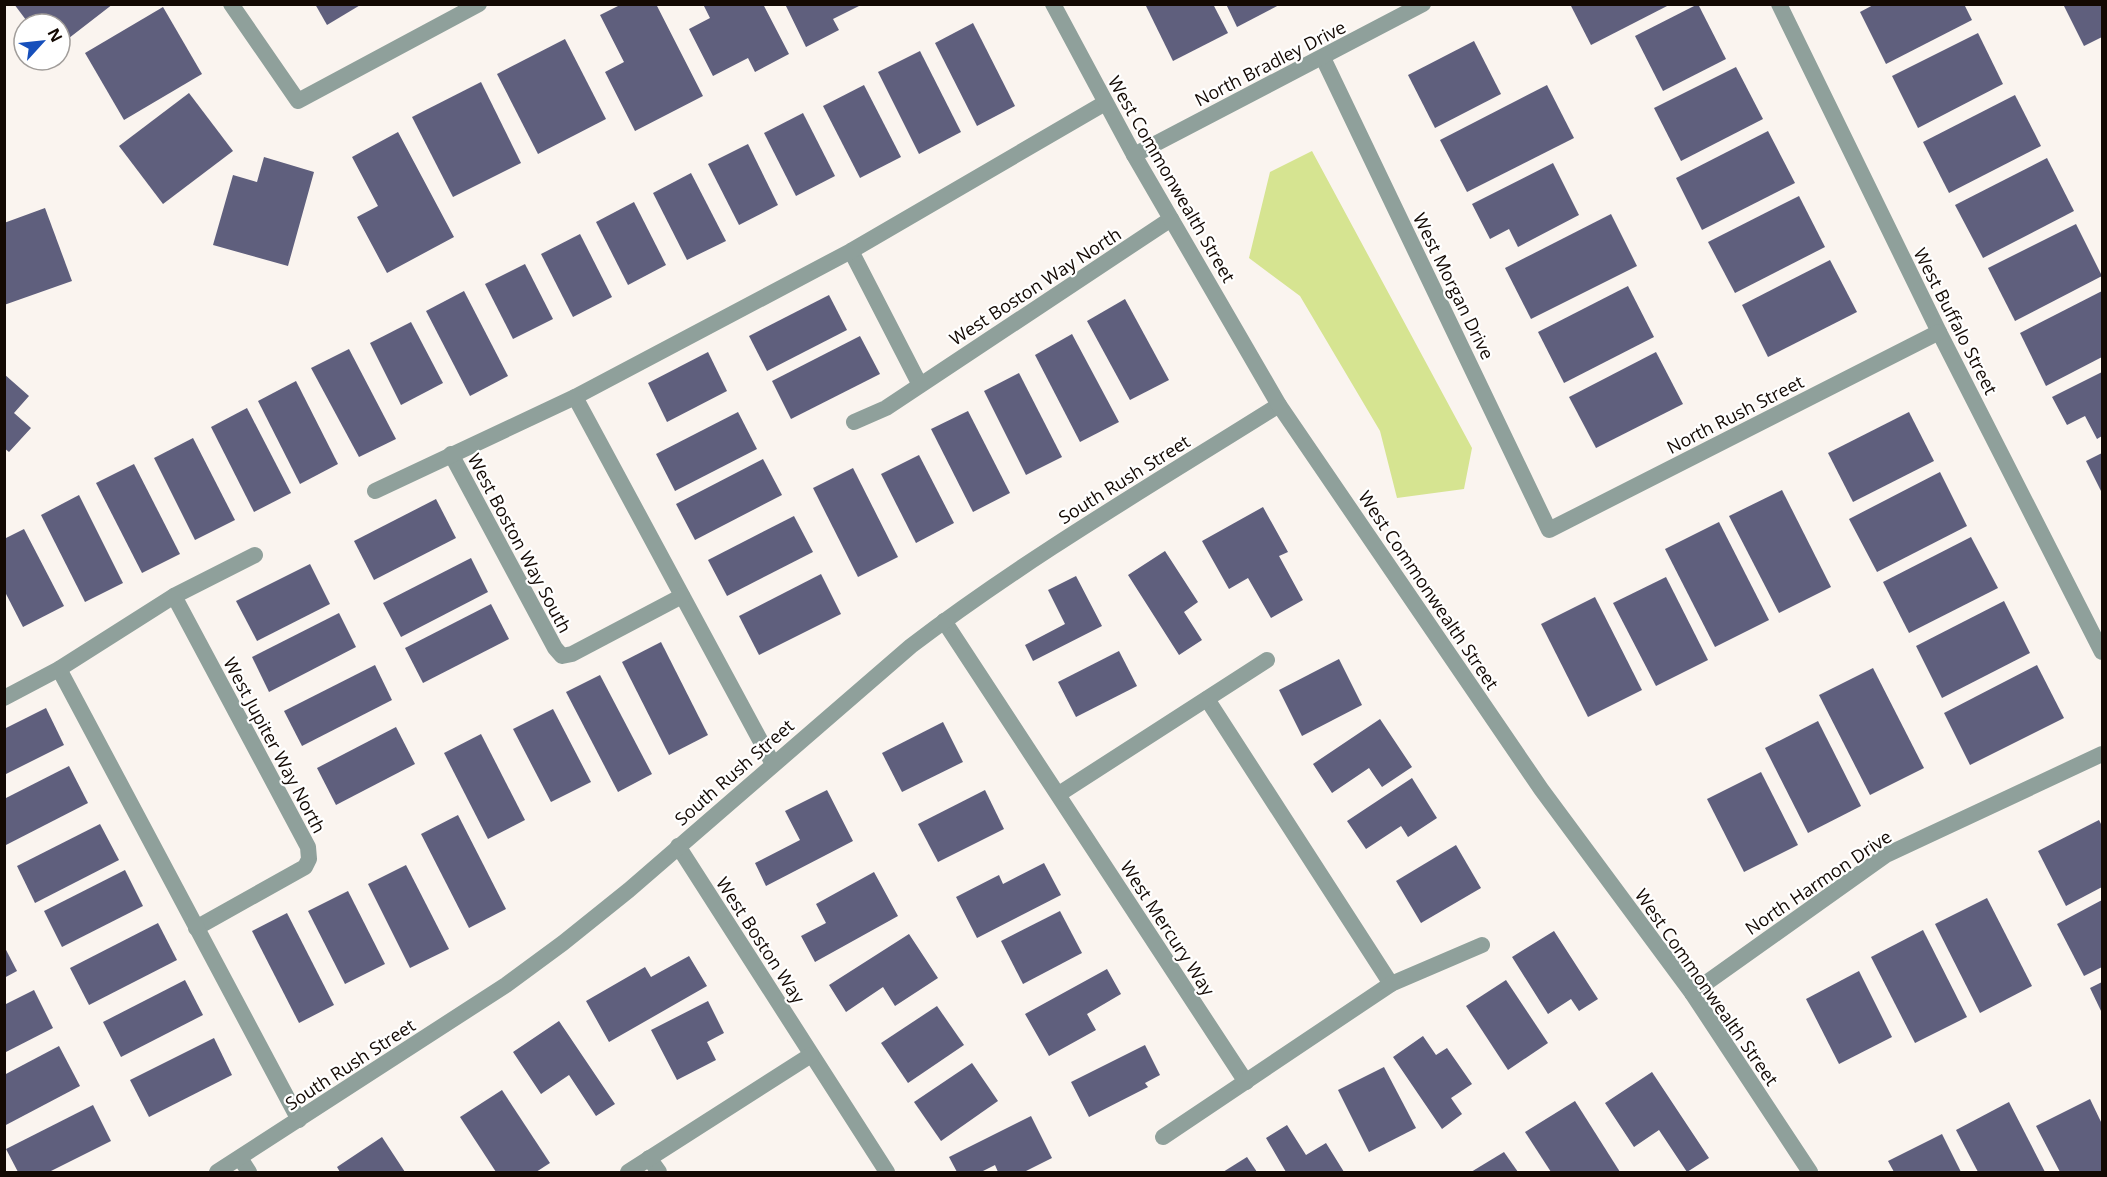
<svg xmlns="http://www.w3.org/2000/svg" width="2107" height="1177" viewBox="0 0 2107 1177" font-family="'Open Sans',sans-serif">
	<rect width="100%" height="100%" fill="#faf4ef"/>
	<polygon fill="#d6e491" points="1312,151 1472,448 1464,489 1397,498 1380,431 1300,296 1249,258 1270,172"/>
	<g fill="#5f5f7d">
		<polygon points="14,4 113,4 60,45 60,24 29,24"/>
		<polygon points="315,4 362,4 327,25"/>
		<polygon points="622,4 656,4 703,96 635,131 605,72 624,62 600,15"/>
		<polygon points="703,4 763,4 789,54 755,72 748,58 713,76 689,29 710,18"/>
		<polygon points="785,4 863,4 833,19 839,30 806,47"/>
		<polygon points="1145,4 1213,4 1228,33 1173,61"/>
		<polygon points="1226,4 1281,4 1237,27"/>
		<polygon points="1570,4 1671,4 1591,45"/>
		<polygon points="1698,4 1726,59 1663,91 1635,36"/>
		<polygon points="1875,4 1964,4 1972,20 1886,64 1860,12"/>
		<polygon points="2063,4 2102,4 2102,37 2084,46"/>
		<polygon points="163,7 202,74 124,120 85,53"/>
		<polygon points="973,23 1015,106 977,126 935,43"/>
		<polygon points="1978,33 2003,84 1918,128 1892,76"/>
		<polygon points="565,39 606,119 538,154 497,74"/>
		<polygon points="1474,41 1501,94 1435,128 1408,75"/>
		<polygon points="920,51 961,132 919,154 878,72"/>
		<polygon points="1736,67 1763,119 1681,161 1654,108"/>
		<polygon points="481,82 521,163 453,197 412,117"/>
		<polygon points="864,85 901,157 860,178 823,106"/>
		<polygon points="1547,85 1574,138 1467,192 1440,140"/>
		<polygon points="189,93 233,151 163,204 119,146"/>
		<polygon points="2015,95 2041,146 1949,193 1923,142"/>
		<polygon points="803,113 835,176 796,196 764,133"/>
		<polygon points="1768,131 1795,183 1702,230 1676,178"/>
		<polygon points="398,132 454,237 387,273 357,217 378,206 352,157"/>
		<polygon points="748,144 778,205 739,225 708,164"/>
		<polygon points="264,157 314,172 288,266 213,245 233,175 257,182"/>
		<polygon points="2047,158 2074,211 1983,258 1955,205"/>
		<polygon points="1553,163 1579,215 1518,247 1509,229 1490,239 1472,204"/>
		<polygon points="691,173 726,241 687,260 653,193"/>
		<polygon points="1799,196 1825,247 1735,293 1708,242"/>
		<polygon points="634,202 666,265 628,285 596,222"/>
		<polygon points="45,208 72,281 4,305 4,223"/>
		<polygon points="1611,214 1637,266 1531,319 1505,268"/>
		<polygon points="2076,224 2102,276 2015,321 1988,268"/>
		<polygon points="580,234 612,297 573,317 541,254"/>
		<polygon points="1830,260 1857,312 1768,357 1742,305"/>
		<polygon points="525,264 553,319 513,339 485,284"/>
		<polygon points="1628,286 1654,337 1564,383 1538,332"/>
		<polygon points="464,291 508,376 470,396 426,311"/>
		<polygon points="2102,291 2102,357 2046,386 2020,333"/>
		<polygon points="829,295 847,330 767,371 749,336"/>
		<polygon points="1125,299 1169,380 1130,400 1087,321"/>
		<polygon points="411,322 443,383 401,405 370,343"/>
		<polygon points="1072,334 1119,422 1080,442 1035,355"/>
		<polygon points="860,336 880,374 791,419 772,381"/>
		<polygon points="349,349 396,439 359,457 311,368"/>
		<polygon points="708,352 727,391 667,422 648,383"/>
		<polygon points="1656,352 1683,404 1596,448 1569,397"/>
		<polygon points="2102,372 2102,436 2097,439 2085,416 2067,425 2052,397"/>
		<polygon points="1019,373 1062,457 1026,475 984,391"/>
		<polygon points="4,374 29,396 14,413 31,428 9,452 4,448"/>
		<polygon points="296,381 338,464 300,484 258,401"/>
		<polygon points="247,408 291,493 254,512 211,427"/>
		<polygon points="968,411 1010,493 973,512 931,429"/>
		<polygon points="738,412 757,449 675,491 656,454"/>
		<polygon points="1909,412 1934,461 1853,502 1828,453"/>
		<polygon points="193,438 235,520 195,540 154,458"/>
		<polygon points="2102,453 2102,493 2086,461"/>
		<polygon points="919,455 954,523 916,543 881,474"/>
		<polygon points="763,459 782,495 695,540 676,504"/>
		<polygon points="134,464 180,554 142,573 96,483"/>
		<polygon points="853,468 898,557 858,577 813,488"/>
		<polygon points="1940,472 1967,526 1877,572 1849,519"/>
		<polygon points="1782,490 1831,587 1779,613 1729,516"/>
		<polygon points="79,495 123,583 85,602 41,515"/>
		<polygon points="436,499 456,538 374,580 354,541"/>
		<polygon points="1263,507 1288,552 1279,556 1303,600 1271,618 1248,578 1229,589 1202,541"/>
		<polygon points="794,516 813,552 727,596 708,560"/>
		<polygon points="1719,522 1769,620 1715,647 1665,549"/>
		<polygon points="24,529 64,606 23,627 4,590 4,539"/>
		<polygon points="1971,537 1998,588 1909,633 1883,582"/>
		<polygon points="1165,551 1198,602 1184,612 1202,640 1179,655 1128,575"/>
		<polygon points="471,558 488,592 401,637 383,603"/>
		<polygon points="310,564 330,604 257,641 236,601"/>
		<polygon points="821,574 841,614 759,655 739,616"/>
		<polygon points="1076,576 1102,626 1033,661 1025,645 1065,624 1048,590"/>
		<polygon points="1666,577 1708,660 1656,686 1613,603"/>
		<polygon points="1595,597 1642,690 1588,717 1541,624"/>
		<polygon points="2004,601 2030,653 1942,698 1916,646"/>
		<polygon points="491,604 509,639 423,683 405,648"/>
		<polygon points="339,613 356,647 269,692 252,657"/>
		<polygon points="661,642 708,735 669,755 622,662"/>
		<polygon points="1119,651 1137,686 1076,717 1058,682"/>
		<polygon points="1339,659 1362,705 1302,736 1279,690"/>
		<polygon points="375,665 392,700 302,746 284,711"/>
		<polygon points="2037,665 2064,718 1970,765 1944,713"/>
		<polygon points="1873,668 1924,768 1870,795 1819,695"/>
		<polygon points="600,675 652,774 618,792 566,692"/>
		<polygon points="46,708 64,745 4,775 4,729"/>
		<polygon points="553,709 591,782 551,802 513,729"/>
		<polygon points="1380,719 1412,767 1382,787 1369,768 1332,793 1313,764"/>
		<polygon points="1818,721 1861,806 1808,833 1765,748"/>
		<polygon points="943,722 963,762 902,792 882,753"/>
		<polygon points="396,727 415,764 336,805 317,768"/>
		<polygon points="481,734 525,820 488,839 444,753"/>
		<polygon points="69,766 88,803 4,846 4,799"/>
		<polygon points="1761,772 1798,845 1744,872 1707,799"/>
		<polygon points="1412,778 1437,818 1408,837 1401,826 1366,849 1347,821"/>
		<polygon points="827,790 853,841 766,886 755,863 800,840 785,811"/>
		<polygon points="985,790 1004,829 938,862 918,824"/>
		<polygon points="458,815 506,909 469,928 421,834"/>
		<polygon points="2099,820 2102,826 2102,887 2066,906 2038,851"/>
		<polygon points="100,824 119,860 35,903 17,866"/>
		<polygon points="1456,845 1481,888 1421,923 1396,881"/>
		<polygon points="1044,863 1061,895 977,938 956,897 999,875 1003,884"/>
		<polygon points="406,865 449,949 410,968 368,884"/>
		<polygon points="125,870 143,906 62,947 44,911"/>
		<polygon points="874,872 898,916 815,962 801,936 826,923 816,904"/>
		<polygon points="348,891 385,964 345,984 308,911"/>
		<polygon points="1987,898 2032,986 1980,1013 1935,924"/>
		<polygon points="2102,900 2102,967 2084,976 2057,924"/>
		<polygon points="1060,911 1082,953 1023,984 1001,941"/>
		<polygon points="287,913 334,1005 299,1023 252,931"/>
		<polygon points="158,923 177,960 89,1005 70,968"/>
		<polygon points="1923,930 1967,1017 1915,1043 1871,957"/>
		<polygon points="1554,931 1598,999 1579,1011 1571,999 1548,1014 1512,957"/>
		<polygon points="909,934 938,978 895,1006 883,987 846,1012 829,985"/>
		<polygon points="4,946 17,971 4,978"/>
		<polygon points="689,956 707,986 609,1042 586,1001 645,967 651,977"/>
		<polygon points="1107,969 1121,994 1087,1014 1096,1030 1049,1056 1025,1014"/>
		<polygon points="1859,971 1892,1037 1839,1064 1806,999"/>
		<polygon points="185,980 203,1015 121,1057 103,1022"/>
		<polygon points="1506,980 1548,1043 1508,1070 1466,1006"/>
		<polygon points="2102,982 2102,1013 2090,988"/>
		<polygon points="34,990 53,1028 4,1053 4,1005"/>
		<polygon points="708,1001 724,1033 707,1042 716,1060 677,1080 651,1030"/>
		<polygon points="937,1006 964,1045 908,1083 881,1043"/>
		<polygon points="559,1021 615,1104 596,1116 569,1075 541,1094 513,1052"/>
		<polygon points="1423,1036 1436,1055 1447,1048 1472,1084 1451,1098 1462,1114 1442,1129 1393,1057"/>
		<polygon points="214,1038 232,1075 149,1117 130,1080"/>
		<polygon points="1145,1045 1160,1075 1145,1083 1148,1087 1089,1117 1071,1082"/>
		<polygon points="59,1046 80,1086 4,1126 4,1075"/>
		<polygon points="972,1063 998,1101 941,1141 914,1102"/>
		<polygon points="1384,1067 1416,1128 1369,1152 1338,1090"/>
		<polygon points="1652,1072 1709,1158 1687,1172 1659,1130 1634,1147 1605,1103"/>
		<polygon points="502,1090 550,1163 536,1172 496,1172 460,1117"/>
		<polygon points="2090,1099 2102,1124 2102,1172 2060,1172 2036,1126"/>
		<polygon points="1575,1101 1620,1172 1551,1172 1525,1132"/>
		<polygon points="2009,1102 2045,1172 1978,1172 1956,1130"/>
		<polygon points="93,1105 111,1141 49,1172 18,1172 6,1149"/>
		<polygon points="1031,1116 1052,1158 1024,1172 998,1172 995,1165 981,1172 957,1172 949,1157"/>
		<polygon points="1287,1125 1306,1155 1326,1143 1344,1172 1286,1172 1266,1138"/>
		<polygon points="1942,1134 1961,1172 1894,1172 1888,1161"/>
		<polygon points="382,1137 405,1172 340,1172 337,1167"/>
		<polygon points="1504,1152 1518,1172 1471,1172"/>
		<polygon points="1247,1157 1257,1172 1223,1172"/>
	</g>
	<g fill="none" stroke-linecap="round" stroke-linejoin="round">
		<g stroke="#8fa09b" stroke-width="16">
			<polyline points="231,4 298,101 479,4"/>
			<polyline points="1779,4 1939,332 2102,652"/>
			<polyline points="1323,58 1549,530 1939,332"/>
			<polyline points="1134,155 1423,4"/>
			<polyline points="851,251 920,385"/>
			<polyline points="575,397 773,764"/>
			<polyline points="854,422 886,408 1171,219"/>
			<polyline points="451,454 555,648 562,656 572,654 682,596"/>
			<polyline points="375,491 575,397 851,251 1105,103"/>
			<polyline points="174,596 308,847 309,859 305,867 196,928"/>
			<polyline points="944,621 1246,1082"/>
			<polyline points="59,669 299,1120"/>
			<polyline points="4,698 59,669 174,596 255,555"/>
			<polyline points="1207,699 1391,984"/>
			<polyline points="1059,794 1267,660"/>
			<polyline points="678,846 887,1172"/>
			<polyline points="1692,993 1886,855 2102,754"/>
			<polyline points="1163,1137 1391,984 1482,945"/>
			<polyline points="240,1158 249,1172"/>
			<polyline points="649,1158 659,1172"/>
			<path d="M217,1172L506,985L563,943L629,890L911,646C1028,557 1155,483 1279,405"/>
			<polyline points="628,1172 811,1055"/>
		</g>
		<polyline stroke="#8fa09b" stroke-width="16" points="1053,4 1134,155 1279,405 1541,789 1692,993 1810,1172"/>
	</g>
	<g text-anchor="middle" dominant-baseline="central" stroke-width="4.5" stroke-linejoin="round" paint-order="stroke">
		<g font-size="18" fill="#130903" stroke="#fff">
			<text transform="translate(1270 63) rotate(-27)">North Bradley Drive</text>
			<text transform="translate(1172 179) rotate(60)">West Commonwealth Street</text>
			<text transform="translate(1035 286) rotate(-33)">West Boston Way North</text>
			<text transform="translate(1454 286) rotate(64)">West Morgan Drive</text>
			<text transform="translate(1956 321) rotate(63)">West Buffalo Street</text>
			<text transform="translate(1735 414) rotate(-27)">North Rush Street</text>
			<text transform="translate(1124 479) rotate(-32)">South Rush Street</text>
			<text transform="translate(520 543) rotate(62)">West Boston Way South</text>
			<text transform="translate(1429 590) rotate(56)">West Commonwealth Street</text>
			<text transform="translate(275 745) rotate(62)">West Jupiter Way North</text>
			<text transform="translate(734 772) rotate(-41)">South Rush Street</text>
			<text transform="translate(1818 882) rotate(-34)">North Harmon Drive</text>
			<text transform="translate(1168 928) rotate(57)">West Mercury Way</text>
			<text transform="translate(761 940) rotate(57)">West Boston Way</text>
			<text transform="translate(1707 987) rotate(55)">West Commonwealth Street</text>
			<text transform="translate(350 1064) rotate(-33)">South Rush Street</text>
		</g>
	</g>
	<rect width="2107" height="1177" fill="none" stroke="#130903" stroke-width="12"/>
	<g transform="translate(42 42) rotate(63)"><circle r="28" fill="#ffffff" stroke="#a19d9a" stroke-width="1.5"/>
	<path d="M0-4.5L10 22L0 15L-10 22Z" fill="#164fbb"/>
	<text y="-9" font-size="16" font-weight="bold" text-anchor="middle" fill="#130903">N</text>
	</g>
</svg>
